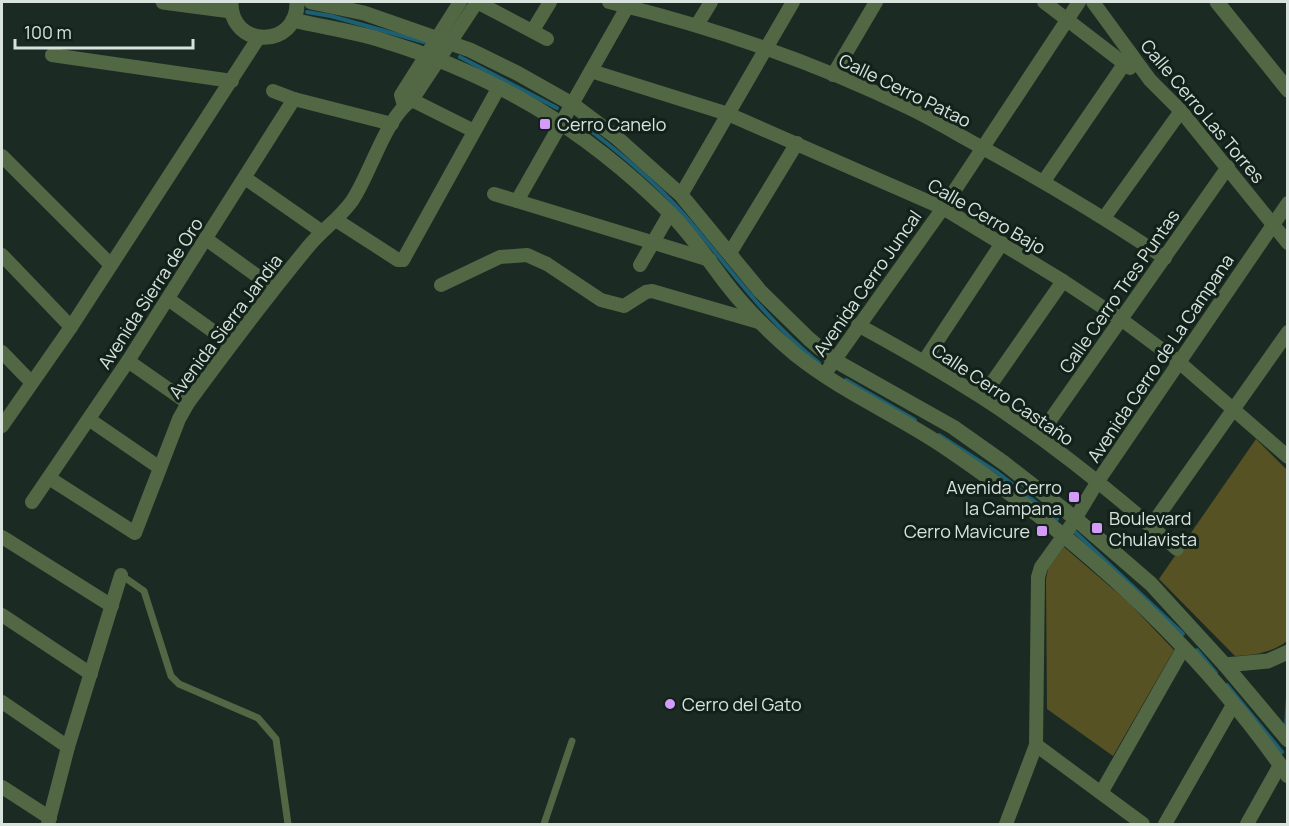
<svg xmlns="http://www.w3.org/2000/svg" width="1289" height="826" viewBox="0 0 1289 826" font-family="Manrope,sans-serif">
	<rect width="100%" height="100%" fill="#1b2b23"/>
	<g fill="#575223">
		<path d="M1256,439L1287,470V641C1271,653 1255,655 1235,656L1159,579Z"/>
		<polygon points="1064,547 1128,602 1174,650 1113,756 1047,709 1046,579 1048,569"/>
	</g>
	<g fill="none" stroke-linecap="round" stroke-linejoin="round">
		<g stroke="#1d5f73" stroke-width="4">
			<polyline points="307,12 331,16 424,42"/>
			<polyline points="460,57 557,108"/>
			<path d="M577,120C615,149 655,181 687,218C730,268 767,322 819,363"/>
			<polyline points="846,380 915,420"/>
			<polyline points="939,435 998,473 1057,519"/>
			<polyline points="1075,532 1183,634"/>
			<polyline points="1197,650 1216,673"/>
			<polyline points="1227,685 1282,752"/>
			<polyline points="1286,726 1288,697"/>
		</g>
		<g stroke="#526744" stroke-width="7">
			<polyline points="121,575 144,591 171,676 179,684 258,718 276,739 288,824"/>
			<polyline points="544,824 572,741"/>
		</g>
		<g stroke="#526744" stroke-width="14">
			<polyline points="477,2 547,39"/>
			<path d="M609,2C712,27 814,62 909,108C934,120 957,134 981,147C1045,182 1105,218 1165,258"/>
			<polyline points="1044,2 1130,68"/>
			<polyline points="1093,2 1150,80 1181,111 1288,243"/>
			<polyline points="697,25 711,2"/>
			<polyline points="533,30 550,2"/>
			<polyline points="52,55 232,81"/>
			<polyline points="591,71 728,114 943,208 1063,281 1122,320 1180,363 1288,457"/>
			<polyline points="833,75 876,2"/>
			<polyline points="273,91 294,99 392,124"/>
			<polyline points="406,97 474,131"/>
			<polyline points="404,106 401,95 460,2"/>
			<polyline points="2,156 110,264"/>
			<polyline points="245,178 321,231"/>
			<polyline points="1044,181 1131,54"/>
			<polyline points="494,194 710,260"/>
			<polyline points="681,195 793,2"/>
			<polyline points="517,201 630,2"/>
			<polyline points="1104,218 1181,111"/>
			<polyline points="336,220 398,260 403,260 499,87"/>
			<polyline points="206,239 274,288"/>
			<polyline points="730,253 797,143"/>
			<polyline points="2,255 71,327"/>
			<polyline points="640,265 670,213"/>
			<polyline points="441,285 500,257 527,255 547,264 601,300 624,306 646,292 652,291 762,323"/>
			<polyline points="168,299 231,344"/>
			<path d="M858,325C900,348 941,371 981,397C1051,442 1115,494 1177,549"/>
			<polyline points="2,352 31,382"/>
			<polyline points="128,361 188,403"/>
			<polyline points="924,361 1002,243"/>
			<polyline points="824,375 943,208 1079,2"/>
			<polyline points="982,397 1063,281"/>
			<polyline points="90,420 160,468"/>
			<polyline points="2,426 71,327 259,37"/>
			<polyline points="1039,436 1228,167"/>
			<path d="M49,478L135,533L179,419L188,403C227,350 266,298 308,247C322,230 339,219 352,201C371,173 385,118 412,100L477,2"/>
			<polyline points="32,502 128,361 294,99"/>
			<polyline points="1151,526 1288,332"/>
			<polyline points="2,537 112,606"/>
			<polyline points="2,615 91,674"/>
			<polyline points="2,702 68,747"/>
			<polyline points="1036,745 1143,824"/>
			<polyline points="2,787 50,818"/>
			<polyline points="1101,793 1183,649"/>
			<polyline points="48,824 68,747 121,575"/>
			<polyline points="1006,824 1036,745 1038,577 1041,567 1072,524 1098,481 1288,203"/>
			<polyline points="1165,824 1233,705"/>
			<polyline points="1247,824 1280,765"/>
		</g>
		<g stroke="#526744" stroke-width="15">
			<polyline points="163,2 231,11"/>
			<path d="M231,2C230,49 298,49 297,2"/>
			<polyline points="311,2 364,13 470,50 517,73 572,104 616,137 681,195 760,291 809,339 834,360 953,427 1004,463 1076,519 1151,584 1225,665 1288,740"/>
			<polyline points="1217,2 1288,90"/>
			<path d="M293,20C322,27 352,31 381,40C494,74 585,129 669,212C690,233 707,258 725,282C745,308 771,334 796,355C841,391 895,414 943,446C1075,535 1197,644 1288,776"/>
			<polyline points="1225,665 1268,661 1288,652"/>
		</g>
	</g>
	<g fill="#d59bfb" stroke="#12211a" stroke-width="2">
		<rect x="539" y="118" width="12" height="12" rx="3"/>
		<rect x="1068" y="491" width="12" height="12" rx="3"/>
		<rect x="1091" y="522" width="12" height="12" rx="3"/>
		<rect x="1036" y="525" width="12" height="12" rx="3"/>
		<circle cx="670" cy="704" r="6"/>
	</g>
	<g text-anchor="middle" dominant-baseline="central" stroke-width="6" stroke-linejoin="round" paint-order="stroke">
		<g font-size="18" fill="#d9e3dd" stroke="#12211a">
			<text transform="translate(905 90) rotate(26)">Calle Cerro Patao</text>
			<text transform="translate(1203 111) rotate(50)">Calle Cerro Las Torres</text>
			<text transform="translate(987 216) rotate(30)">Calle Cerro Bajo</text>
			<text transform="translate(867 283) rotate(-55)">Avenida Cerro Juncal</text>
			<text transform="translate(1119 291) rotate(-55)">Calle Cerro Tres Puntas</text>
			<text transform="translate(150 293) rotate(-57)">Avenida Sierra de Oro</text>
			<text transform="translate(225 326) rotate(-53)">Avenida Sierra Jandia</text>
			<text transform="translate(1160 358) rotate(-56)">Avenida Cerro de La Campana</text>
			<text transform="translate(1003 394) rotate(34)">Calle Cerro Castaño</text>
		</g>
		<g font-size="18" fill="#d9e3dd" stroke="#12211a" text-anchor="start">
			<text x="557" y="124">Cerro Canelo</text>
			<text x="1062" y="487" text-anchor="end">Avenida Cerro<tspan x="1062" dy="21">la Campana</tspan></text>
			<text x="1109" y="518">Boulevard<tspan x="1109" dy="21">Chulavista</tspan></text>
			<text x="1030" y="531" text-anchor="end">Cerro Mavicure</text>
			<text x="682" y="704">Cerro del Gato</text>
		</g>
	</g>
	<rect width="1289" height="826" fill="none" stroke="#d9e3dd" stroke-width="6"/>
	<path d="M15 39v9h178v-9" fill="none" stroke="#d9e3dd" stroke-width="3"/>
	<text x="24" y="39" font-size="18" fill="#d9e3dd" stroke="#12211a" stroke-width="4.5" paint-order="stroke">100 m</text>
</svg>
